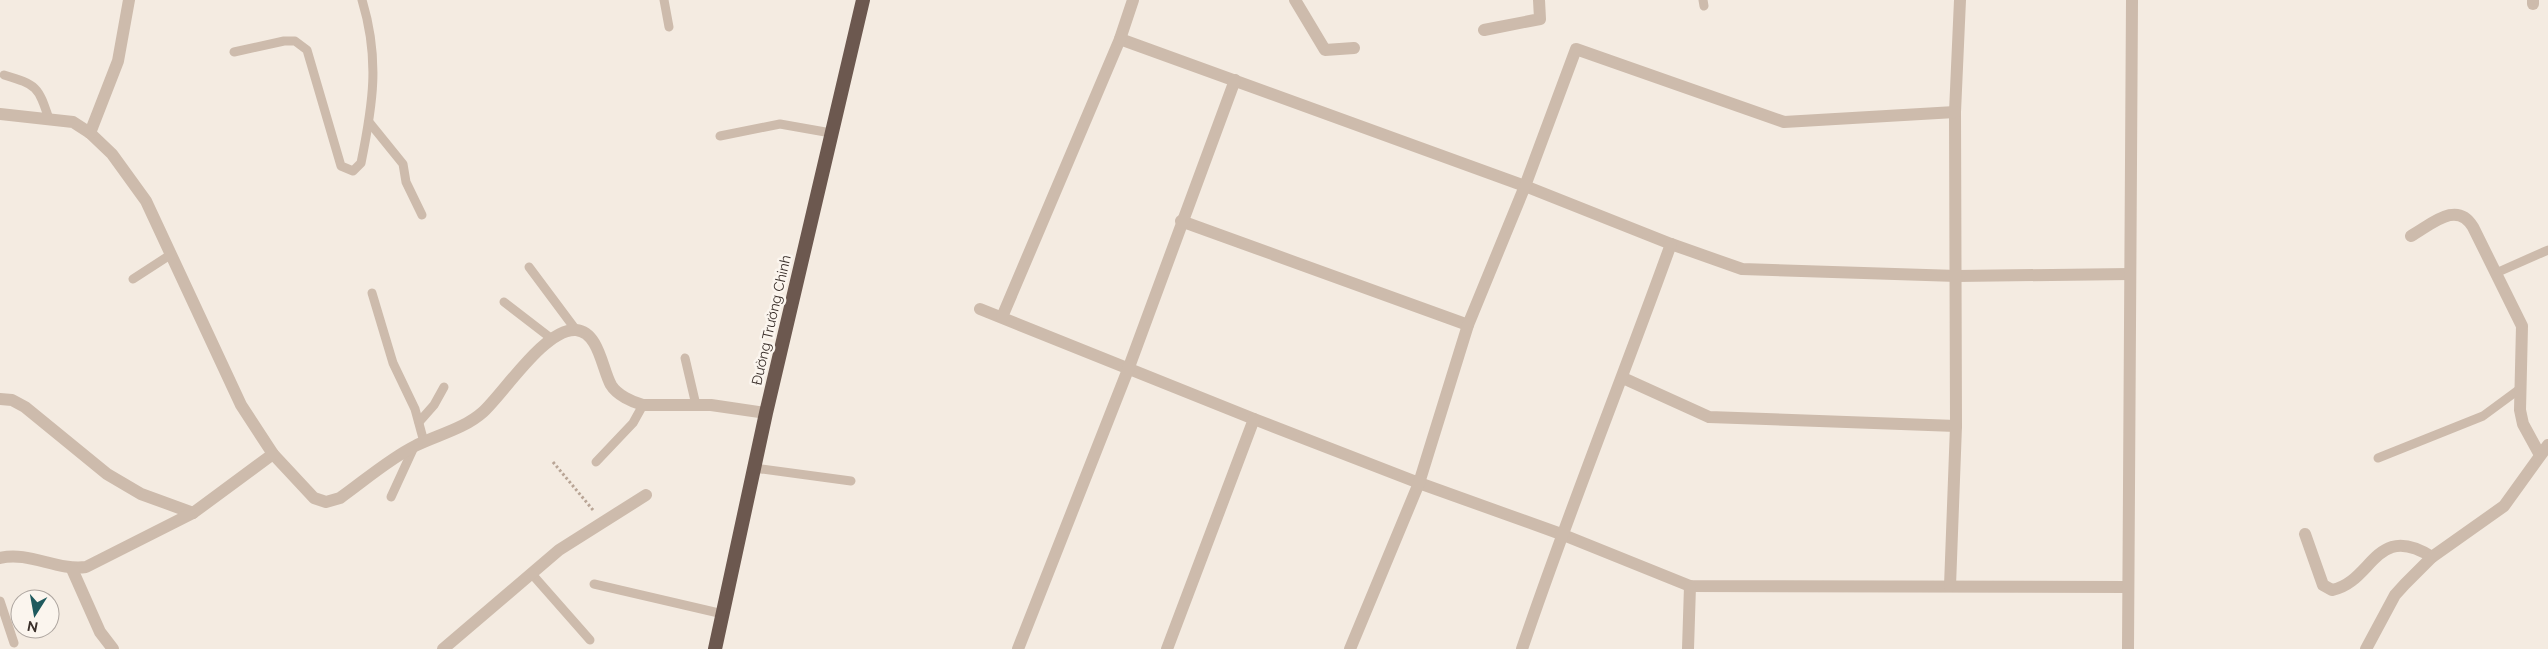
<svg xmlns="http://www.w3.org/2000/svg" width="2548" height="649" viewBox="0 0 2548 649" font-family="Raleway,sans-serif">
	<rect width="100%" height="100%" fill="#f4ebe1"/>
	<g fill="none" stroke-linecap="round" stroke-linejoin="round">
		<polyline stroke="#b9a596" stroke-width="3" stroke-dasharray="2.5 2.5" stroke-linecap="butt" points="553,462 593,510"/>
		<g stroke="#cdbbac" stroke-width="9">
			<polyline points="664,0 669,27"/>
			<polyline points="1703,0 1704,6"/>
			<path d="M234,52L284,41H295L307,50L341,166L353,171L361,163C373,104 380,59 362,0"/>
			<path d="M4,75C37,85 38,86 49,119"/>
			<polyline points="369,122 403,164 406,182 422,215"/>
			<polyline points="720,136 780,124 831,133"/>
			<polyline points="529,267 576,330"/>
			<polyline points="2496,273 2548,250"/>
			<polyline points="133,279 170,255"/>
			<polyline points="372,293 393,363 415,409 424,442"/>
			<polyline points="504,302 552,339"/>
			<polyline points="685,358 696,405"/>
			<polyline points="419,422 434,405 444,387"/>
			<polyline points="2378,458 2483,416 2521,388"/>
			<polyline points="596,462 633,423 643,405"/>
			<polyline points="754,468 851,481"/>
			<polyline points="391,497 414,447"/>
			<polyline points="531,573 590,640"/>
			<polyline points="594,584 723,614"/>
			<polyline points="0,601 14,643"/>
		</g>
		<g stroke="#cdbbac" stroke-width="12">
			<polyline points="1295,0 1325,50 1354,48"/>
			<polyline points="2533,0 2533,4"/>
			<polyline points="1484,30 1540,19 1539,0"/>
			<polyline points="1120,39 1525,186 1671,244 1742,269 1957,276 2130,274"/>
			<path d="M0,114L73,122L90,133L112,154L146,201L241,405L273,454L314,498L326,502L340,498C364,481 389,459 415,446C437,435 464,429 483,412C504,393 545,328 576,330C599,332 602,369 611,385C617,395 632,402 643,405H711L766,413"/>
			<polyline points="90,133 118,61 129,0"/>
			<polyline points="1181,221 1468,325"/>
			<path d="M2411,236C2432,224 2457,200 2473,227L2522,326L2520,410L2523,424L2540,455"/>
			<polyline points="980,309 1254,419 1419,483 1561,534 1690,586 2128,587"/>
			<polyline points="1002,317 1120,39 1133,0"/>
			<polyline points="1623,378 1709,417 1956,426"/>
			<polyline points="0,399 12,400 25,407 107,474 141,494 193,513"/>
			<path d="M2305,534L2323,585L2332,590C2373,582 2375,521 2432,557"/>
			<path d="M0,558C29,551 57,571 86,567L193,513L273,454"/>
			<polyline points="72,569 100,632 113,649"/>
			<polyline points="1950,586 1956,426 1955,112 1960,0"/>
			<polyline points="443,649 559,550 646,495"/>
			<polyline points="1018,649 1129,367 1235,80"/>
			<polyline points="1167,649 1254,419"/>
			<polyline points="1350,649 1419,483 1468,325 1525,186 1576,49 1784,122 1955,112"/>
			<path d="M1522,649C1568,513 1622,380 1671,244"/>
			<polyline points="1688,649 1690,586"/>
			<polyline points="2128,649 2132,0"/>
			<polyline points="2366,649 2395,595 2405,584 2432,557 2504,506 2548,445"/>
		</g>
		<polyline stroke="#6c584f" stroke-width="14" points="715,649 766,413 863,0"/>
	</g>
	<g text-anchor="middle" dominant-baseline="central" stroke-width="5" stroke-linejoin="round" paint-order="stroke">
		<g font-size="14" fill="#3b302b" stroke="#fbf5ee">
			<text transform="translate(771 320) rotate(-77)">Đường Trường Chinh</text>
		</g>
	</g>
	<g transform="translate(35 614) rotate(191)"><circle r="24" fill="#fbf5ee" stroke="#aea6a0"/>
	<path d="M0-4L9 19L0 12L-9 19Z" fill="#1f5a5e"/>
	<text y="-8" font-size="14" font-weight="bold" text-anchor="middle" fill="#3b302b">N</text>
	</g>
</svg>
